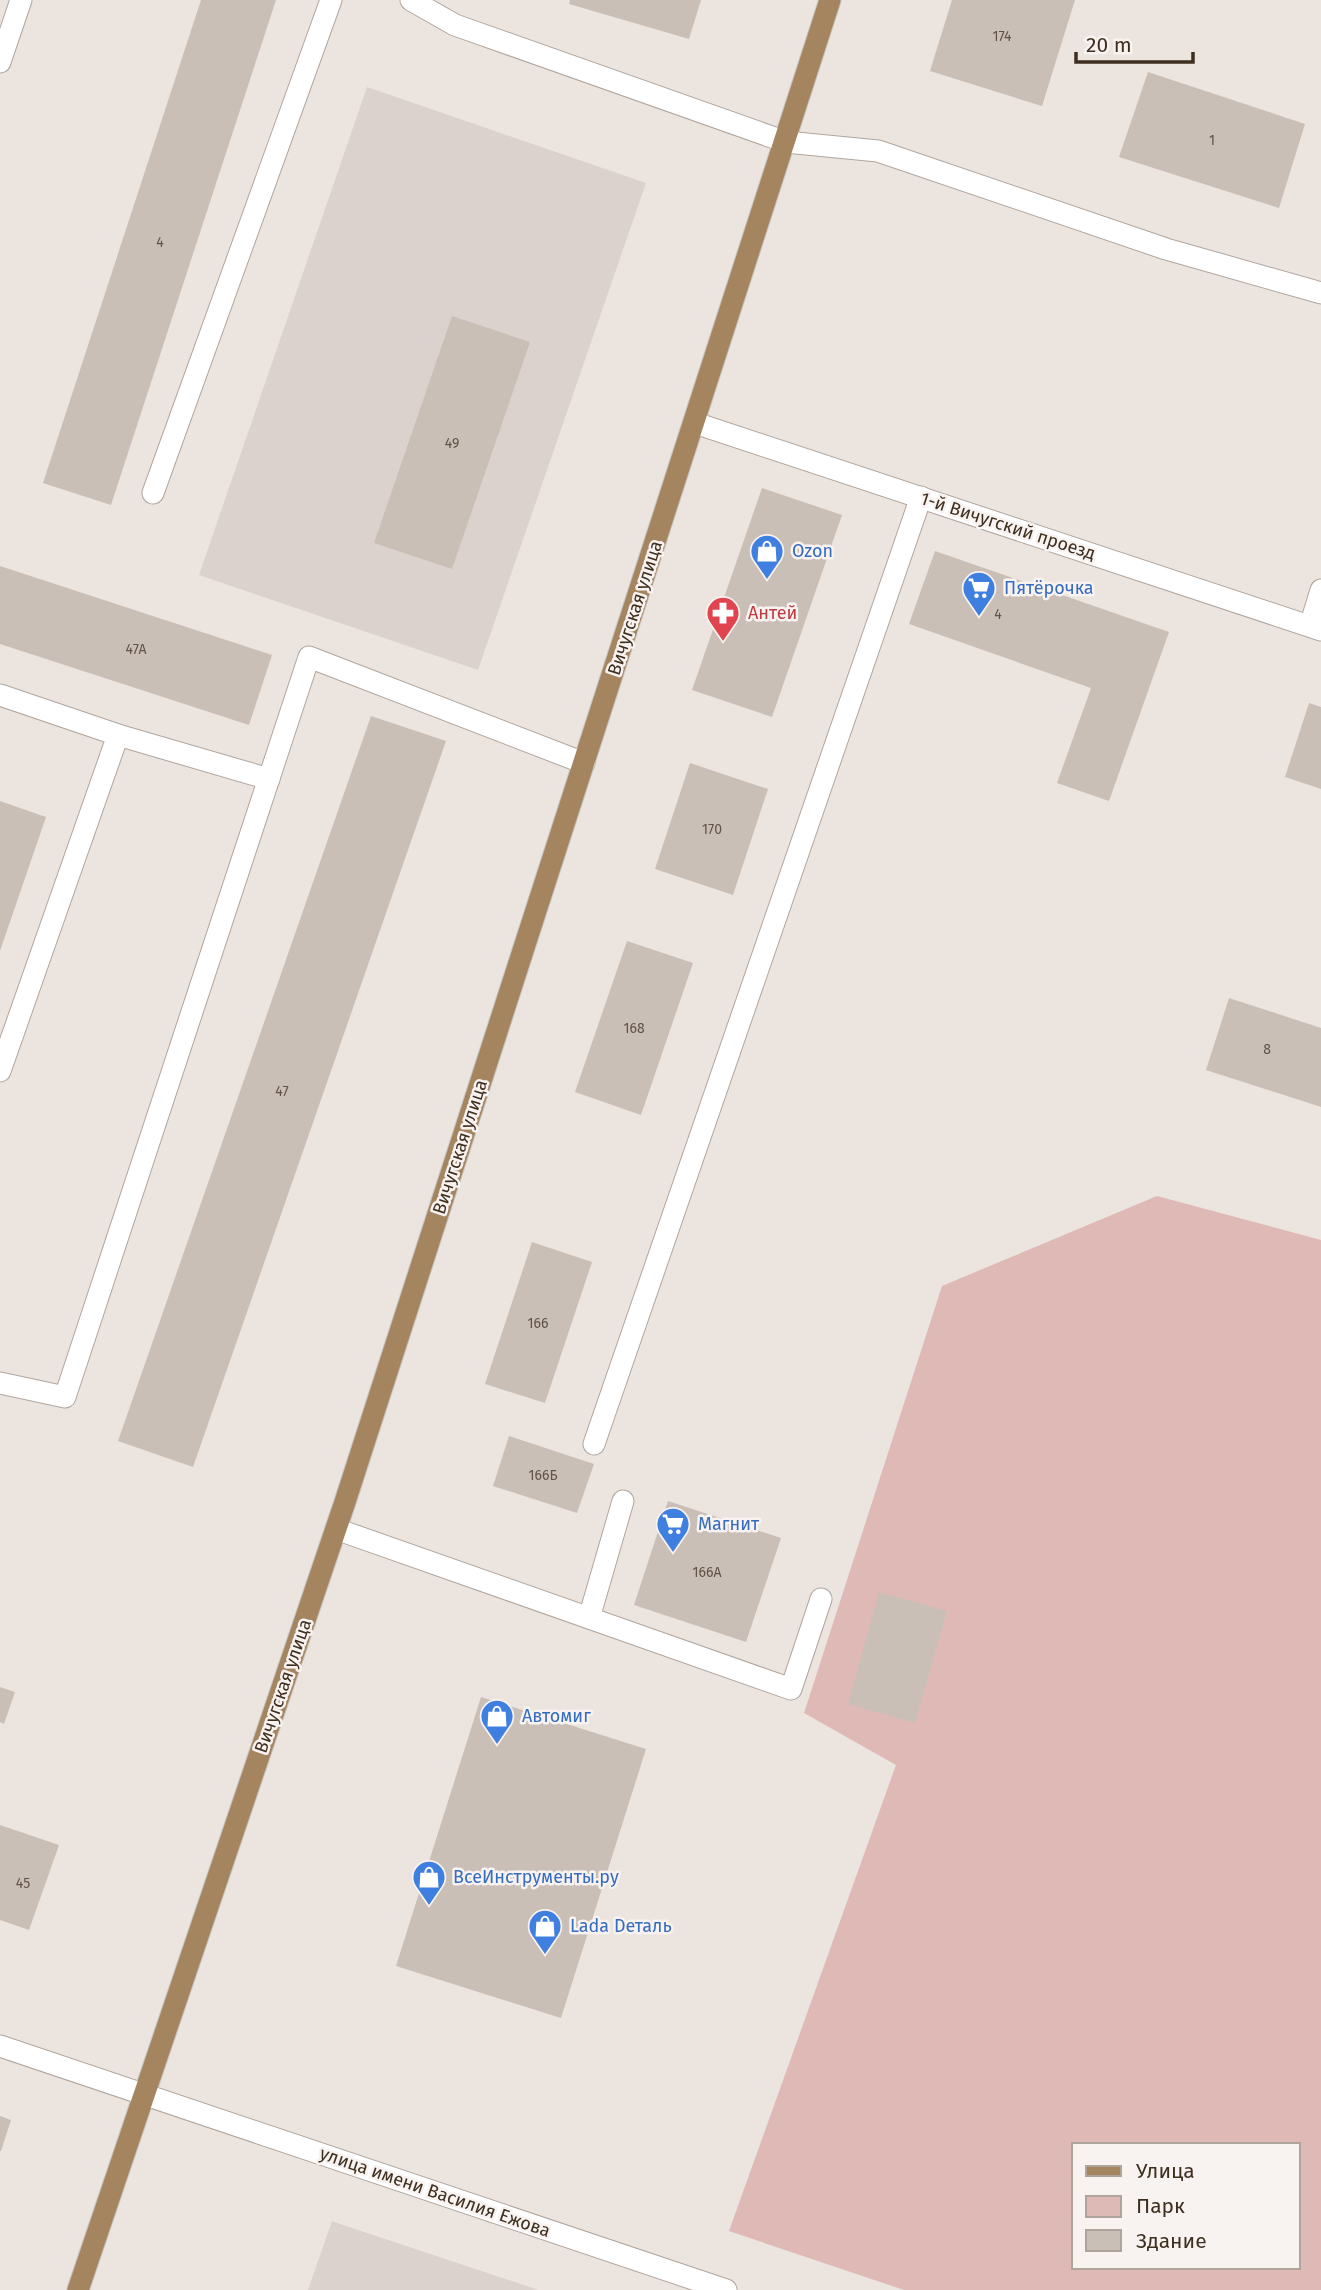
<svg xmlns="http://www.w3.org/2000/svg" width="1321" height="2290" viewBox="0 0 1321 2290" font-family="'Fira Sans',sans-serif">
	<rect width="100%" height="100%" fill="#ece4df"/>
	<g fill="#dcd2cd">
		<polygon points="367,87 646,183 478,670 199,575"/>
		<polygon points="332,2221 340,2224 539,2290 308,2290"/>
	</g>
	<path fill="#dfb9b6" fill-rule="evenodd" d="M1157,1196L1321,1240V2290H904L729,2231L896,1765L804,1713L942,1286ZM1074,2145H1298V2267H1074Z"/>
	<g fill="#cabfb7">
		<polygon points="201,0 276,0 111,505 43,483"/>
		<polygon points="570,0 701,0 689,39 569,4"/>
		<polygon points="952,0 1075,0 1042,106 930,71"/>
		<polygon points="1148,72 1305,124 1279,208 1119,157"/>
		<polygon points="452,316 530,342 452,569 374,543"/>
		<polygon points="762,488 842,515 772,717 692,690"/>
		<polygon points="935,551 1169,632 1109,801 1057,783 1091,688 909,624"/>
		<polygon points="0,566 272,655 249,725 0,644"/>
		<polygon points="1309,703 1321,707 1321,789 1285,777"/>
		<polygon points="371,716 446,741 193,1467 118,1441"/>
		<polygon points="690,763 768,789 733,895 655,869"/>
		<polygon points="0,801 46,817 0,951"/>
		<polygon points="627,941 693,963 641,1115 575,1092"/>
		<polygon points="1229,998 1321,1028 1321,1107 1206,1070"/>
		<polygon points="532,1242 592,1262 545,1403 485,1384"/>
		<polygon points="509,1436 594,1464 577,1513 493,1486"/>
		<polygon points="668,1501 781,1538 746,1642 634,1605"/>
		<polygon points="879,1592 947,1611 915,1723 848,1704"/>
		<polygon points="0,1687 15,1692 4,1724 0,1722"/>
		<polygon points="481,1697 646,1749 561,2018 396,1966"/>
		<polygon points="0,1825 59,1845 29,1930 0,1920"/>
		<polygon points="0,2116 11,2120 1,2151 0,2151"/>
	</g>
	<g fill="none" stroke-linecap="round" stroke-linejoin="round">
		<defs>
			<g id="minor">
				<polyline points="411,0 455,25 786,142 878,151 1166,249 1321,293"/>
				<polyline points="0,62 21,0"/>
				<polyline points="695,423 1321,630"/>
				<polyline points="153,493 331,0"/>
				<polyline points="1310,626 1321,590"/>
				<polyline points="0,695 118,735 0,1071"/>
				<polyline points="118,735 269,779"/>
				<polyline points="0,1383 65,1397 309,657 584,763"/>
				<polyline points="594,1444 921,497"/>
				<polyline points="336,1529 791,1689 821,1599"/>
				<polyline points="589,1618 623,1501"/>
				<polyline points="0,2046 726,2290"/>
			</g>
			<polyline id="major" points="78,2290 345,1502 830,0"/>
		</defs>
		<use href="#minor" stroke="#b1a69e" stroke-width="23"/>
		<use href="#major" stroke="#c5c1bc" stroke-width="23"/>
		<use href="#minor" stroke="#fff" stroke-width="21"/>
		<use href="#major" stroke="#a58560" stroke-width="21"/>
	</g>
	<defs>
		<symbol id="shop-pin" viewBox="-11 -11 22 30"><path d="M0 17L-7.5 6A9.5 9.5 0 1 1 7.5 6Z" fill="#3f7fe0" stroke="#f8f2f0"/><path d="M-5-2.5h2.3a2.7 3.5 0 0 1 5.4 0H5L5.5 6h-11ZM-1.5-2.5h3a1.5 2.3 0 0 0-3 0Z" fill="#fff"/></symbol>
		<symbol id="supermarket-pin" viewBox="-11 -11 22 30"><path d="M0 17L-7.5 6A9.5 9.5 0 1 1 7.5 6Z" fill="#3f7fe0" stroke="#f8f2f0"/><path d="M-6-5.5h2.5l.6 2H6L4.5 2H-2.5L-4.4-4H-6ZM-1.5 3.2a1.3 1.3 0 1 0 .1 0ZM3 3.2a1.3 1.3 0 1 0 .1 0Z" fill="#fff"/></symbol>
		<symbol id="pharmacy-pin" viewBox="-11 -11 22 30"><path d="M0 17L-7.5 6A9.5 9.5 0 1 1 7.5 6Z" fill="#e0444e" stroke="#f8f2f0"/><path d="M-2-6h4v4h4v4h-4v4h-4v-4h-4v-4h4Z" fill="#fff"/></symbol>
	</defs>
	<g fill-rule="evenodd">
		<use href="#shop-pin" x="748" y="532" width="38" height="52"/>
		<use href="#supermarket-pin" x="960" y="569" width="38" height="52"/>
		<use href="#pharmacy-pin" x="704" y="594" width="38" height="52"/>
		<use href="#supermarket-pin" x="654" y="1505" width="38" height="52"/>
		<use href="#shop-pin" x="478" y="1697" width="38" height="52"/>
		<use href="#shop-pin" x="410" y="1858" width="38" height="52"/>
		<use href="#shop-pin" x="526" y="1907" width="38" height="52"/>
	</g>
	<g text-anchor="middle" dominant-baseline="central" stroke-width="5" stroke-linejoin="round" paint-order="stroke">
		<g font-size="14" fill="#615345">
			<text x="1002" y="36">174</text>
			<text x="1212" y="140">1</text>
			<text x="160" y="242">4</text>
			<text x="452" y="443">49</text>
			<text x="998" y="614">4</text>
			<text x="136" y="649">47А</text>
			<text x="712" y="829">170</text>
			<text x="634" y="1028">168</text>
			<text x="1267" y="1049">8</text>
			<text x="282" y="1091">47</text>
			<text x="538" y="1323">166</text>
			<text x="543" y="1475">166Б</text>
			<text x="707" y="1572">166А</text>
			<text x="23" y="1883">45</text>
		</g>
		<g font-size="18" fill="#3e2f1f" stroke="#f8f2f0">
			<text transform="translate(1008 526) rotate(18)">1-й Вичугский проезд</text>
			<text transform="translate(635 608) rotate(-72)">Вичугская улица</text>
			<text transform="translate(460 1147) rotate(-72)">Вичугская улица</text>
			<text transform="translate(283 1686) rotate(-71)">Вичугская улица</text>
			<text transform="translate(435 2192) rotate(19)">улица имени Василия Ежова</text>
		</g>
		<g font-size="18" fill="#366cbe" stroke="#f8f2f0" text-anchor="start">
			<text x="792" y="551">Ozon</text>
			<text x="1004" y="588">Пятёрочка</text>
			<text x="698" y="1524">Магнит</text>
			<text x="522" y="1716">Автомиг</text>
			<text x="453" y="1877">ВсеИнструменты.ру</text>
			<text x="570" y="1926">Lada Dеталь</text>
		</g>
		<g font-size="18" fill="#be3a42" stroke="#f8f2f0" text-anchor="start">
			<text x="748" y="613">Антей</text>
		</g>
	</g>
	<rect x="1072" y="2143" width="228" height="126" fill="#f8f2f0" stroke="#aea49c" stroke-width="2"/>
	<rect x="1086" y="2166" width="35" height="10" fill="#a58560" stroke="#aea49c" stroke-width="2"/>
	<text x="1136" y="2178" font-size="21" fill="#3e2f1f">Улица</text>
	<rect x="1086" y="2196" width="35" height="21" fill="#dfb9b6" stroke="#aea49c" stroke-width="2"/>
	<text x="1136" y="2213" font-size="21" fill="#3e2f1f">Парк</text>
	<rect x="1086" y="2230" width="35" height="21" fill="#cabfb7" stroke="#aea49c" stroke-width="2"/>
	<text x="1136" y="2248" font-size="21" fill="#3e2f1f">Здание</text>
	<path d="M1076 52v10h117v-10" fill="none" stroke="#3e2f1f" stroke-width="3.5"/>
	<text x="1086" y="52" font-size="21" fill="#3e2f1f" stroke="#f8f2f0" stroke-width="5" paint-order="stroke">20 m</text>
</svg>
